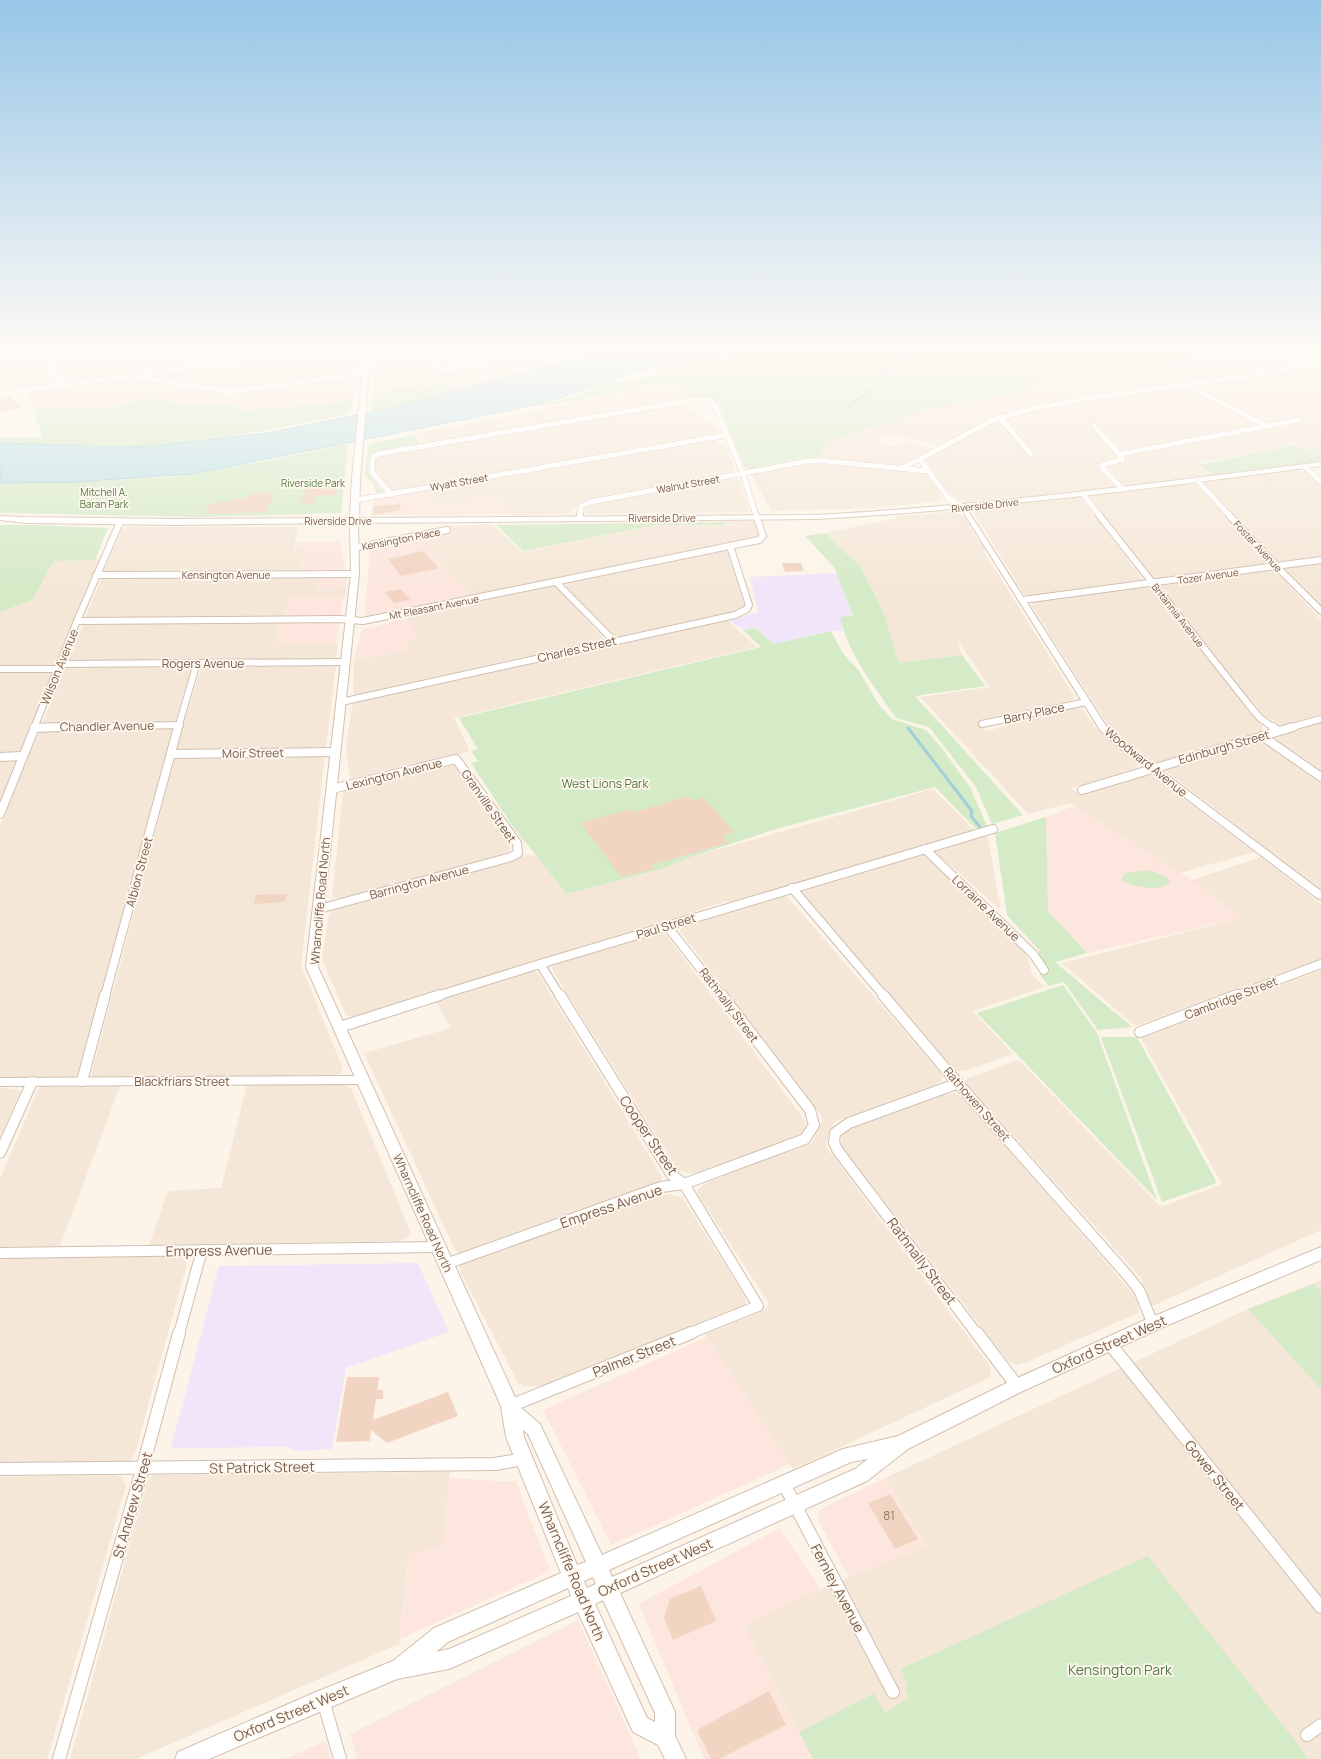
<svg xmlns="http://www.w3.org/2000/svg" width="1321" height="1759" viewBox="0 0 1321 1759" font-family="Manrope,sans-serif">
	<rect width="100%" height="100%" fill="#fcf4e8"/>
	<g fill="#f4e7d7">
		<polygon points="0,347 117,347 0,362"/>
		<polygon points="146,347 206,347 216,362 66,382 55,360 59,358"/>
		<polygon points="219,347 322,347 228,360"/>
		<polygon points="345,347 362,347 359,371 236,390 144,377 145,375"/>
		<polygon points="544,347 622,347 580,355 455,388 439,372 476,365 488,374 498,372 472,354 503,353"/>
		<polygon points="1219,347 1321,347 1321,360 1277,370 1046,404 993,417 940,445 897,436 883,436 879,439 877,441 885,445 893,446 908,441 935,449 905,464 893,466 818,459 829,438 973,394 1037,381 1140,364"/>
		<polygon points="423,351 454,352 464,356 428,363"/>
		<polygon points="465,357 475,364 438,371 431,365"/>
		<polygon points="44,361 54,384 0,392 0,368"/>
		<polygon points="1321,364 1321,455 1294,444 1194,464 1213,476 1134,486 1122,484 1108,469 1107,466 1121,462 1126,459 1127,456 1307,422 1300,418 1271,423 1265,422 1192,386"/>
		<polygon points="356,376 353,401 256,411 244,411 234,405 201,406 124,403 106,408 54,408 33,411 26,393 127,378 228,395"/>
		<polygon points="674,383 695,399 424,445 415,434"/>
		<polygon points="1183,387 1258,425 1130,450 1120,449 1098,425 1091,426 1118,457 1098,464 1099,468 1115,487 1113,488 1064,494 965,502 959,501 939,482 928,461 929,458 990,423 995,422 1002,424 1029,456 1035,456 1005,417 1075,402"/>
		<polygon points="684,403 720,432 717,434 397,491 391,491 375,471 376,457 378,456"/>
		<polygon points="704,440 715,441 726,445 735,471 733,473 718,476 583,502 577,505 573,511 566,514 514,515 497,497 436,508 421,491"/>
		<polygon points="817,462 925,472 940,493 939,494 942,501 874,508 771,511 752,475"/>
		<polygon points="1299,470 1304,471 1321,486 1321,559 1281,563 1275,562 1201,482"/>
		<polygon points="730,478 739,480 750,510 748,512 590,514 585,512 584,510 585,506"/>
		<polygon points="1190,483 1197,485 1268,562 1266,566 1161,580 1154,579 1089,496"/>
		<polygon points="1076,496 1083,500 1143,580 1140,582 1029,597 1024,594 973,511 974,509"/>
		<polygon points="951,512 957,512 965,517 975,536 986,549 983,550 1074,696 1073,700 977,723 986,731 1073,708 1083,710 1097,730 1138,763 1136,768 1071,788 1081,795 1141,774 1152,775 1254,852 1180,873 1070,803 1028,814 920,697 990,687 956,638 962,655 899,663 884,613 860,566 825,533 897,518 896,516"/>
		<polygon points="725,521 750,521 755,523 760,534 757,537 750,539 471,597 419,537 451,531 449,526 492,524 522,552 659,525 726,525"/>
		<polygon points="124,527 298,527 294,548 304,549 301,572 103,573 122,529"/>
		<polygon points="720,550 728,552 745,606 738,611 616,637 566,586 566,584 571,581"/>
		<polygon points="100,559 56,666 0,668 0,612 32,600 51,566 56,561"/>
		<polygon points="1321,563 1321,607 1286,571 1286,568"/>
		<polygon points="1264,570 1276,572 1321,620 1321,716 1291,725 1282,725 1262,715 1160,588 1163,585"/>
		<polygon points="320,575 315,590 346,589 345,598 289,598 285,617 85,618 102,577"/>
		<polygon points="552,586 557,587 605,640 603,642 356,696 353,694 354,660 411,650 406,641 418,638 404,617"/>
		<polygon points="1142,587 1148,587 1154,590 1262,725 1262,731 1255,735 1153,764 1124,743 1111,730 1031,605 1032,602"/>
		<polygon points="726,619 757,647 454,718 469,749 469,752 416,764 415,763 350,779 346,744 353,704 356,701"/>
		<polygon points="280,621 276,644 338,643 336,659 68,662 84,623"/>
		<polygon points="336,665 326,746 324,749 179,752 175,750 202,666"/>
		<polygon points="66,666 191,666 192,667 174,724 49,725 42,724"/>
		<polygon points="0,671 54,671 20,753 0,754"/>
		<polygon points="1321,723 1321,774 1277,743 1275,739 1275,737"/>
		<polygon points="174,727 78,1077 0,1079 0,826 40,729"/>
		<polygon points="1258,742 1269,746 1321,782 1321,891 1166,771 1168,768"/>
		<polygon points="324,755 325,756 301,965 343,1069 340,1074 330,1076 94,1077 91,1075 175,757"/>
		<polygon points="0,759 17,760 0,805"/>
		<polygon points="452,764 457,765 507,838 511,849 508,852 503,856 343,899 335,898 332,896 343,793 344,789 442,765"/>
		<polygon points="933,789 975,831 730,903 728,901 695,911 696,914 353,1017 347,1016 326,970 322,958 329,914 335,909 528,855 538,856 568,894 661,869 691,857"/>
		<polygon points="987,833 1001,910 933,850"/>
		<polygon points="921,854 925,855 1025,950 1033,976 1045,987 973,1011 1013,1054 964,1071 956,1071 801,893 801,890"/>
		<polygon points="1261,857 1321,904 1321,959 1135,1026 1062,963 1242,918 1192,880"/>
		<polygon points="779,896 786,896 791,901 943,1076 941,1081 932,1086 834,1122 830,1129 826,1147 990,1366 991,1377 793,1469 705,1334 765,1310 769,1303 700,1198 697,1190 706,1183 812,1143 823,1118 680,931 683,925"/>
		<polygon points="656,933 666,934 803,1118 806,1124 805,1130 800,1135 696,1173 686,1173 678,1170 554,973 552,968 553,964 558,962"/>
		<polygon points="1321,970 1321,1230 1150,1307 1141,1278 965,1082 969,1078 1019,1060 1161,1207 1222,1184 1140,1037"/>
		<polygon points="533,971 538,973 661,1175 662,1179 658,1183 460,1253 455,1250 364,1053 451,1028 435,1000"/>
		<polygon points="341,1084 348,1086 352,1090 410,1231 409,1236 400,1241 149,1245 168,1191 221,1188 247,1085"/>
		<polygon points="120,1086 60,1246 0,1247 0,1179 38,1090 42,1087"/>
		<polygon points="0,1088 18,1089 20,1092 0,1138"/>
		<polygon points="954,1093 963,1097 1134,1295 1139,1306 1138,1313 1027,1362 1017,1365 1007,1360 842,1147 841,1136 848,1130 940,1096"/>
		<polygon points="669,1194 682,1197 745,1297 746,1303 742,1307 543,1387 527,1386 518,1383 460,1271 460,1265 463,1262 614,1209"/>
		<polygon points="170,1256 182,1258 187,1263 136,1450 131,1461 117,1463 0,1465 0,1258"/>
		<polygon points="1321,1280 1321,1759 1308,1759 1294,1739 901,1669 907,1686 905,1688 910,1698 885,1713 874,1693 799,1732 744,1626 820,1589 926,1546 885,1478 1248,1309"/>
		<polygon points="450,1472 443,1545 408,1555 399,1644 136,1759 70,1759 146,1486 149,1479 154,1475"/>
		<polygon points="113,1475 122,1477 126,1486 47,1759 0,1759 0,1477"/>
	</g>
	<g fill="#fce6dd">
		<polygon points="423,351 428,363 439,372 443,379 424,385 385,390 379,394 372,395 377,353"/>
		<polygon points="421,491 436,508 497,497 513,514 373,515 374,500"/>
		<polygon points="420,539 469,595 369,616 365,613 370,549"/>
		<polygon points="298,542 340,542 347,578 346,589 315,590 319,575 301,572 304,549 294,549"/>
		<polygon points="289,598 343,598 336,643 276,644 280,621 285,616"/>
		<polygon points="406,618 419,638 406,641 412,650 354,660 362,630"/>
		<polygon points="1074,806 1192,880 1242,918 1087,953 1048,911 1046,817"/>
		<polygon points="707,1337 790,1464 611,1545 543,1410"/>
		<polygon points="450,1478 516,1482 550,1571 400,1639 408,1555 442,1545"/>
		<polygon points="885,1478 926,1546 849,1577 819,1522 819,1510"/>
		<polygon points="780,1528 820,1589 744,1626 813,1759 704,1759 639,1604"/>
		<polygon points="578,1620 641,1759 357,1759 350,1734"/>
		<polygon points="326,1741 331,1759 284,1759"/>
	</g>
	<g fill="#f1e5f9">
		<polygon points="837,573 853,617 840,618 843,631 830,631 774,644 756,628 743,630 729,620 758,612 750,577"/>
		<polygon points="418,1263 449,1332 346,1368 332,1449 296,1451 287,1447 171,1448 219,1266"/>
	</g>
	<g fill="#d5eac7">
		<polygon points="758,347 1254,347 1259,350 1269,351 1271,353 1264,354 1247,351 1211,354 1202,358 1188,360 1164,361 1173,368 1161,369 1149,363 1035,381 1035,388 933,408 827,442 818,459 755,469 748,469 744,466 718,402 706,397 695,399 672,382 540,407 581,394 606,384 663,374 656,369 723,354 735,353"/>
		<polygon points="443,379 455,390 372,412 372,395 379,394 385,390 424,385 427,387"/>
		<polygon points="146,399 201,406 235,405 244,411 353,401 350,414 207,441 137,447 0,443 0,437 43,438 43,437 39,437 42,434 33,411 54,408 106,408"/>
		<polygon points="413,435 422,445 375,453 369,456 368,473 383,492 376,493 373,483 365,474 369,444"/>
		<polygon points="348,444 341,513 199,517 0,513 0,483 71,482 173,477 272,460"/>
		<polygon points="1294,445 1321,456 1321,461 1298,466 1215,476 1197,465"/>
		<polygon points="725,522 725,525 658,525 523,551 496,525"/>
		<polygon points="0,525 35,525 108,528 95,560 56,561 51,566 32,600 0,612"/>
		<path d="M825,533L860,566L884,613L899,663L962,655L985,686L915,696L1023,815L992,824L976,787L929,727L896,718C875,687 848,654 840,617L853,616L834,567L805,536Z"/>
		<polygon points="755,628 774,644 831,631 842,652 859,671 879,705 892,719 926,730 941,747 971,789 987,826 975,828 935,787 776,829 691,857 661,869 567,894 513,827 471,763 478,761 471,751 478,749 459,718 761,647 743,630"/>
		<path d="M1046,817L1048,911L1087,953L1055,962L1132,1027L1098,1030L1064,982L1049,986C1037,973 1035,967 1039,950L1007,915L995,833Z"/>
		<path d="M1150,870L1164,876L1170,881L1166,886C1152,890 1133,887 1121,880L1125,873Z"/>
		<polygon points="1063,985 1097,1033 1157,1200 977,1013"/>
		<polygon points="1101,1037 1137,1037 1217,1183 1162,1202"/>
		<polygon points="1314,1284 1321,1292 1321,1389 1248,1309"/>
		<polygon points="1148,1556 1294,1739 1308,1759 813,1759 799,1732 874,1693 885,1713 909,1698 905,1688 907,1686 901,1669"/>
	</g>
	<path fill="#bde0e6" stroke="#a3cfd7" d="M633,347H750L680,360C667,366 619,372 614,380L541,404L192,474L75,482L0,483V443L116,447L155,446L267,433L382,410L570,360Z"/>
	<g fill="none" stroke-linecap="round" stroke-linejoin="round">
		<polyline stroke="#a3cfd7" stroke-width="2" points="850,407 873,387 891,366 913,352 915,347"/>
		<polyline stroke="#a3cfd7" stroke-width="3" points="908,728 972,811 971,816 980,827"/>
	</g>
	<g fill="#f1d4c1">
		<polygon points="10,397 23,408 0,412 0,399"/>
		<polygon points="338,486 335,495 316,496 312,504 301,504 307,487"/>
		<polygon points="270,492 269,496 273,496 266,512 205,514 209,505 251,496 251,494"/>
		<polygon points="400,504 401,510 372,515 373,506"/>
		<polygon points="423,551 439,568 401,576 388,559"/>
		<polygon points="782,563 801,563 804,571 785,572"/>
		<polygon points="401,589 410,600 394,603 385,592"/>
		<polygon points="688,796 692,801 703,797 734,832 723,836 728,843 651,865 654,869 621,877 581,823 630,809 632,813"/>
		<polygon points="287,894 285,902 254,904 256,895"/>
		<polygon points="347,1377 379,1377 377,1390 383,1390 383,1399 376,1399 373,1420 448,1392 458,1416 387,1443 371,1430 370,1441 336,1442"/>
		<polygon points="890,1494 918,1539 895,1549 868,1503"/>
		<polygon points="701,1586 716,1621 673,1640 664,1618 670,1599"/>
		<polygon points="769,1691 786,1725 719,1759 711,1759 697,1730"/>
	</g>
	<g fill="none" stroke-linecap="round" stroke-linejoin="round">
		<defs>
			<g id="minor-far4">
				<polyline points="215,347 225,362"/>
				<polyline points="467,351 467,354 491,372"/>
				<polyline points="367,352 433,349 493,352 530,347"/>
				<polyline points="50,358 60,386"/>
				<polyline points="441,371 480,363"/>
				<polyline points="138,377 231,392 365,373"/>
				<polyline points="1186,385 1267,426"/>
				<polyline points="0,394 338,347"/>
				<polyline points="1000,418 1031,454"/>
				<polyline points="1094,426 1123,459 1102,465 1103,469 1123,489"/>
				<polyline points="1120,454 1299,420"/>
				<polyline points="1305,467 1321,482"/>
				<polyline points="901,468 920,459"/>
				<polyline points="1197,480 1230,516"/>
				<polyline points="391,494 372,472 373,457 378,454 699,399 710,401 715,405 743,474 756,516"/>
				<polyline points="1083,494 1100,516"/>
				<polyline points="356,500 727,435"/>
				<polyline points="963,507 949,499 920,459 993,420 1036,408 1084,399 1255,375 1321,362"/>
				<polyline points="580,516 581,506 591,502 808,461 825,461 927,471"/>
			</g>
			<g id="minor-far3">
				<polyline points="1099,515 1249,705 1260,718 1274,728"/>
				<polyline points="1229,515 1277,567 1321,611"/>
				<polyline points="580,518 580,515"/>
				<polyline points="354,548 447,530"/>
				<polyline points="96,575 355,574"/>
				<polyline points="556,582 614,641"/>
				<polyline points="1023,600 1321,560"/>
				<polyline points="77,621 339,619 363,621 759,540 763,536 756,515"/>
				<polyline points="60,664 345,662"/>
				<polyline points="0,669 58,669"/>
				<polyline points="341,702 735,615 747,609 749,605 730,546"/>
				<polyline points="982,724 1086,702"/>
				<polyline points="34,728 180,725"/>
				<polyline points="34,728 77,621 120,522"/>
				<polyline points="178,728 197,663"/>
				<polyline points="1289,728 1321,719"/>
			</g>
			<g id="minor-far2">
				<polyline points="1273,727 1278,731"/>
				<polyline points="34,728 60,727"/>
				<polyline points="1262,736 1321,777"/>
				<polyline points="171,754 336,752"/>
				<polyline points="0,757 22,756"/>
				<polyline points="1082,790 1293,727"/>
				<polyline points="0,814 35,727"/>
				<polyline points="925,849 1033,954 1044,970"/>
				<polyline points="792,888 884,996"/>
				<polyline points="319,909 511,857 518,853 517,843 456,759 332,789"/>
				<polyline points="667,926 722,996"/>
				<polyline points="540,964 560,996"/>
				<polyline points="105,996 178,727"/>
				<polyline points="437,996 540,964 993,829"/>
				<polyline points="1235,996 1321,964"/>
			</g>
			<g id="minor-far1">
				<polyline points="560,995 672,1175 684,1184 758,1306 688,1334"/>
				<polyline points="883,995 955,1080 1128,1276 1139,1290 1153,1324"/>
				<polyline points="340,1027 440,995"/>
				<polyline points="1140,1032 1237,995"/>
				<polyline points="82,1081 105,995"/>
				<polyline points="959,1083 849,1123 835,1133 834,1143 838,1151 977,1334"/>
				<polyline points="0,1153 32,1082"/>
				<polyline points="0,1253 438,1247"/>
				<polyline points="446,1264 661,1187 684,1184 805,1139 814,1125 810,1110 722,995"/>
				<polyline points="179,1334 202,1250"/>
			</g>
			<g id="minor">
				<polyline points="977,1333 1017,1386"/>
				<polyline points="1110,1344 1321,1607"/>
				<polyline points="510,1406 691,1333"/>
				<polyline points="0,1469 495,1464 524,1459"/>
				<polyline points="784,1484 893,1692"/>
				<polyline points="323,1700 340,1759"/>
				<polyline points="1307,1735 1321,1725"/>
				<polyline points="59,1759 139,1481 179,1333"/>
			</g>
			<g id="tertiary">
				<polygon points="961,506 965,506 1106,726 1126,744 1321,891 1321,899 1317,898 1120,748 1100,730 960,507"/>
				<polygon points="363,1076 367,1077 369,1080 367,1083 363,1084 0,1086 0,1078"/>
			</g>
			<g id="secondary">
				<polygon points="121,347 135,347 132,349 0,367 0,363"/>
				<path d="M365,347H371L360,478L359,518L816,515C985,506 1153,483 1321,462V466C1153,488 985,510 816,519L358,523L359,574L318,967L519,1406L540,1424L602,1555L843,1449L898,1436L1011,1381L1147,1319L1321,1247V1260L1159,1329L1023,1391L908,1449L867,1481L620,1593L675,1712V1736L686,1759H665L658,1745L633,1732L578,1612L449,1669L397,1679L209,1759H175L178,1752L316,1692L393,1661L434,1628L561,1573L506,1437L501,1406L306,967L351,574L350,523L176,525L26,523L0,520V516L26,517L176,519L350,518L352,478ZM523,1430L528,1434L586,1562L577,1565L524,1437ZM868,1459L855,1469L612,1577L609,1570L851,1462ZM593,1577L596,1584L587,1588L584,1581ZM568,1588L571,1596L449,1649L436,1652L448,1642ZM603,1600L655,1713V1722L647,1718L595,1604Z"/>
			</g>
		</defs>
		<use href="#minor-far4" stroke="#d0bfb1" stroke-width="6"/>
		<use href="#minor-far3" stroke="#d0bfb1" stroke-width="8"/>
		<use href="#minor-far2" stroke="#d0bfb1" stroke-width="10"/>
		<use href="#minor-far1" stroke="#d0bfb1" stroke-width="12"/>
		<use href="#minor" stroke="#d0bfb1" stroke-width="14"/>
		<use href="#tertiary" stroke="#d0bfb1" stroke-width="2"/>
		<use href="#secondary" stroke="#d3bfae" stroke-width="2"/>
		<use href="#minor-far4" stroke="#fff" stroke-width="5"/>
		<use href="#minor-far3" stroke="#fff" stroke-width="6"/>
		<use href="#minor-far2" stroke="#fff" stroke-width="8"/>
		<use href="#minor-far1" stroke="#fff" stroke-width="10"/>
		<use href="#minor" stroke="#fff" stroke-width="12"/>
		<use href="#tertiary" fill="#fff" fill-rule="evenodd"/>
		<use href="#secondary" fill="#fff" fill-rule="evenodd"/>
	</g>
	<linearGradient id="sky" x2="0" y2="1"><stop stop-color="#97c6e7"/><stop offset="0.59" stop-color="#fefaf5"/><stop offset="1" stop-color="#fefaf5" stop-opacity="0"/></linearGradient>
	<rect width="1321" height="593" fill="url(#sky)"/>
	<g text-anchor="middle" dominant-baseline="central" stroke-width="3.5" stroke-linejoin="round" paint-order="stroke">
		<g font-size="10" fill="#765b4c" stroke="#fff8ef">
			<text transform="translate(459 482) rotate(-10)">Wyatt Street</text>
			<text transform="translate(688 484) rotate(-10)">Walnut Street</text>
			<text transform="translate(985 505) rotate(-6)">Riverside Drive</text>
			<text x="662" y="518">Riverside Drive</text>
			<text x="338" y="521">Riverside Drive</text>
			<text transform="translate(401 539) rotate(-11)">Kensington Place</text>
			<text transform="translate(1258 546) rotate(47)">Foster Avenue</text>
			<text x="226" y="575">Kensington Avenue</text>
			<text transform="translate(1208 576) rotate(-8)">Tozer Avenue</text>
			<text transform="translate(434 607) rotate(-11)">Mt Pleasant Avenue</text>
			<text transform="translate(1178 615) rotate(52)">Britannia Avenue</text>
		</g>
		<g font-size="10" fill="#547b44" stroke="#fff8ef">
			<text x="313" y="483">Riverside Park</text>
			<text x="104" y="492">Mitchell A.<tspan x="104" dy="12">Baran Park</tspan></text>
		</g>
		<g font-size="12" fill="#765b4c" stroke="#fff8ef">
			<text transform="translate(577 649) rotate(-13)">Charles Street</text>
			<text x="203" y="663">Rogers Avenue</text>
			<text transform="translate(59 667) rotate(-68)">Wilson Avenue</text>
			<text transform="translate(1034 713) rotate(-12)">Barry Place</text>
			<text transform="translate(107 726) rotate(-1)">Chandler Avenue</text>
			<text transform="translate(1224 747) rotate(-16)">Edinburgh Street</text>
			<text transform="translate(253 753) rotate(-1)">Moir Street</text>
			<text transform="translate(1146 762) rotate(39)">Woodward Avenue</text>
			<text transform="translate(394 774) rotate(-14)">Lexington Avenue</text>
			<text transform="translate(489 806) rotate(55)">Granville Street</text>
			<text transform="translate(139 872) rotate(-75)">Albion Street</text>
			<text transform="translate(419 882) rotate(-15)">Barrington Avenue</text>
			<text transform="translate(320 901) rotate(-85)">Wharncliffe Road North</text>
			<text transform="translate(986 908) rotate(44)">Lorraine Avenue</text>
			<text transform="translate(666 926) rotate(-17)">Paul Street</text>
			<text transform="translate(1231 998) rotate(-21)">Cambridge Street</text>
			<text transform="translate(729 1005) rotate(53)">Rathnally Street</text>
			<text x="182" y="1081">Blackfriars Street</text>
			<text transform="translate(977 1104) rotate(49)">Rathowen Street</text>
			<text transform="translate(423 1213) rotate(66)">Wharncliffe Road North</text>
		</g>
		<g font-size="12" fill="#547b44" stroke="#fff8ef">
			<text x="605" y="783">West Lions Park</text>
		</g>
		<g font-size="12" fill="#957969">
			<text x="889" y="1515">81</text>
		</g>
		<g font-size="14" fill="#765b4c" stroke="#fff8ef">
			<text transform="translate(649 1135) rotate(56)">Cooper Street</text>
			<text transform="translate(611 1206) rotate(-19)">Empress Avenue</text>
			<text transform="translate(219 1250) rotate(-1)">Empress Avenue</text>
			<text transform="translate(922 1261) rotate(53)">Rathnally Street</text>
			<text transform="translate(1109 1344) rotate(-24)">Oxford Street West</text>
			<text transform="translate(634 1356) rotate(-22)">Palmer Street</text>
			<text transform="translate(262 1467) rotate(-1)">St Patrick Street</text>
			<text transform="translate(1215 1475) rotate(51)">Gower Street</text>
			<text transform="translate(132 1505) rotate(-74)">St Andrew Street</text>
			<text transform="translate(655 1567) rotate(-24)">Oxford Street West</text>
			<text transform="translate(572 1571) rotate(67)">Wharncliffe Road North</text>
			<text transform="translate(838 1588) rotate(62)">Fernley Avenue</text>
			<text transform="translate(291 1713) rotate(-23)">Oxford Street West</text>
		</g>
		<g font-size="14" fill="#547b44" stroke="#fff8ef">
			<text x="1120" y="1669">Kensington Park</text>
		</g>
	</g>
</svg>
